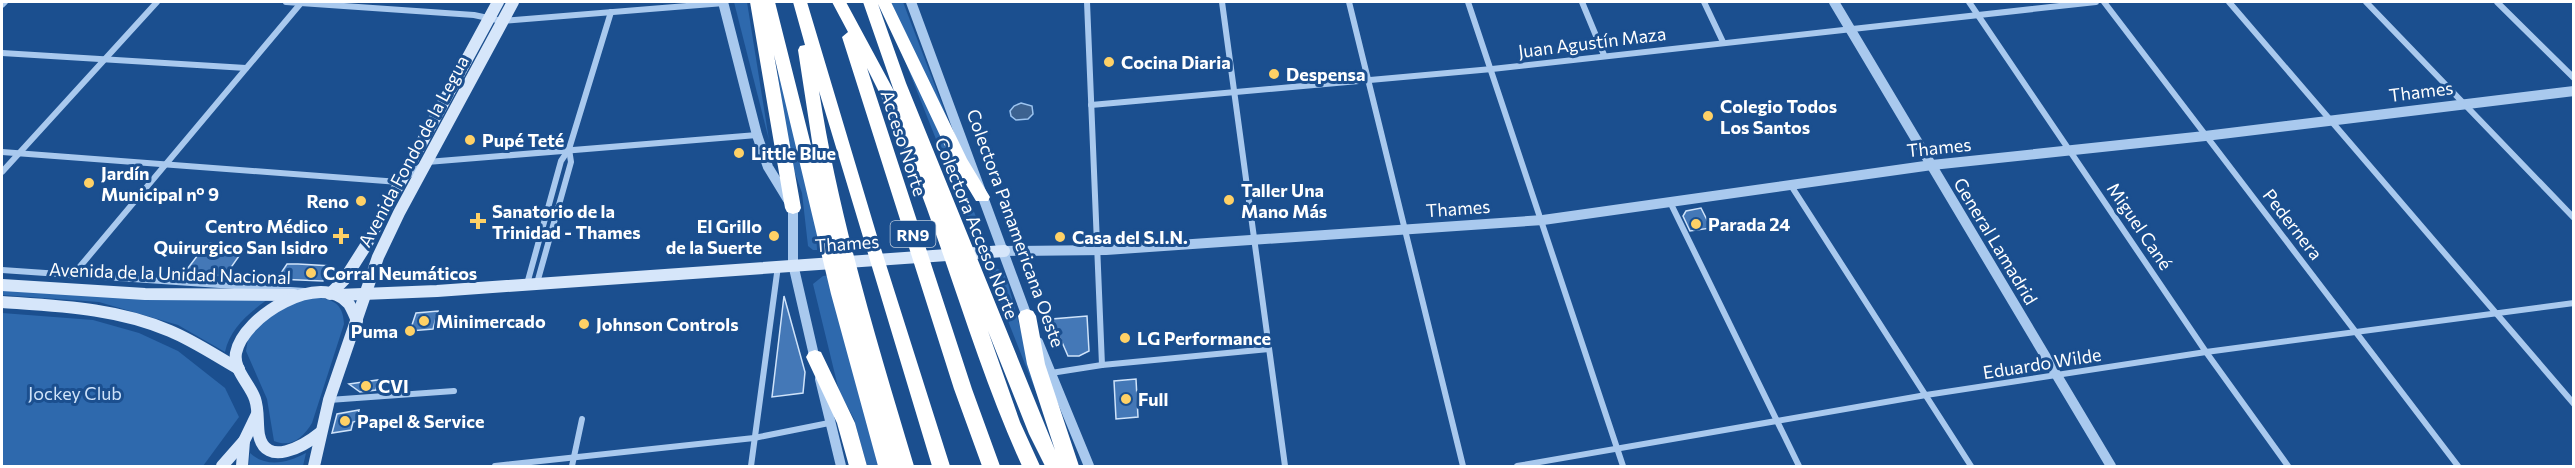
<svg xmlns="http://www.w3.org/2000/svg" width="2575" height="468" viewBox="0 0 2575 468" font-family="Commissioner,sans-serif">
	<rect width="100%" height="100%" fill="#1b4f8f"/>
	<g fill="#2e69ad">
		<polygon points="734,2 747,2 769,140"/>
		<polygon points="889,2 903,2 948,120"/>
		<polygon points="890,23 944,139 984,236 981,241 990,265 1002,271 1007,280 1042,407"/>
		<polygon points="774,45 825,250 813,250 808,246 802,193 790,159"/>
		<polygon points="831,275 881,466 867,466 854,419 839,391 813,284 823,276"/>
		<path d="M2,290L268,299C249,313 230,328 225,352L178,325L99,302L2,295Z"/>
		<path d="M312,297C332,299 343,302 344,324L312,423C303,438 291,448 274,441L267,399L246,351L248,339L254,327L280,307Z"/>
		<polygon points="2,313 93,320 139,333 178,351 225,388 239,417 203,466 2,466"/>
		<path d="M250,453C267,468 287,463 306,453L303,466H249Z"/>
	</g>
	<polygon fill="#3c6290" stroke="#9cc4f0" stroke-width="1.5" points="1021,103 1032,106 1033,114 1028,119 1016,120 1011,116 1010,111 1014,106"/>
	<g fill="#4478b7" stroke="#cfe3fa" stroke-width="1.5">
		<polygon points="1701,208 1711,228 1690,231 1683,216 1686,211"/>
		<polygon points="207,243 246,246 225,276 185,272"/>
		<polygon points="287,264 298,264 332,266 323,281 277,279"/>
		<polygon points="784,296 805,372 803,393 772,397"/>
		<polygon points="438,311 433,329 410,331 416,313"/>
		<polygon points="1087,316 1089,351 1079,356 1068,356 1052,319"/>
		<polygon points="1136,379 1138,417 1116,419 1114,381"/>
		<polygon points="378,380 376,390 360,392 349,384"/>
		<polygon points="359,410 357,421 353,422 351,430 332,433 337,414"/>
	</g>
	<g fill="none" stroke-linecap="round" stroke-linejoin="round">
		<g stroke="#a9c9ee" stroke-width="6">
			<polyline points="286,2 474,15 502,21 724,3"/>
			<polyline points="1087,2 1102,365"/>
			<polyline points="1222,2 1285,466"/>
			<polyline points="1349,2 1463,466"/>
			<polyline points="1468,2 1623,466"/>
			<polyline points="1582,2 1604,55"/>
			<polyline points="1704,2 1723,42"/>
			<polyline points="1969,2 2206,352 2288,466"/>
			<polyline points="2104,2 2458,466"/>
			<polyline points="2229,2 2574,404"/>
			<polyline points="2366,2 2574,218"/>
			<polyline points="2497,2 2574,78"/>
			<polyline points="2,5 5,2"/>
			<polyline points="2,53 246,68"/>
			<polyline points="1091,105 1492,69 2096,2"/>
			<polyline points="2,152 399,182 427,162 757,135"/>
			<polyline points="2,172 157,2"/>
			<polyline points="1790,184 1971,466"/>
			<polyline points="1670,202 1799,466"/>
			<polyline points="2,270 305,291"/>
			<polyline points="72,276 301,3"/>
			<polyline points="537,283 571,162 569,149"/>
			<polyline points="527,284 561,161 569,149 611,12"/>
			<polyline points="1051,373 1102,365 1269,349"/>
			<polyline points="329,400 454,391"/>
			<polyline points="495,466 754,438 829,423"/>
			<polyline points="572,466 582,419"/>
			<polyline points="751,466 778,266"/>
			<polyline points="1517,466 1926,395 2206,352 2574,303"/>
		</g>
		<g stroke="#a9c9ee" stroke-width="10">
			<polyline points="723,2 757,135 768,167 793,208 793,264 816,364"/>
			<polyline points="911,2 1029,322"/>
			<polyline points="1834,2 2111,466"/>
			<polyline points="1004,251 1106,250 1543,220 1932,165 2205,136 2574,91"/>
			<polyline points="1038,342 1089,466"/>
			<polyline points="820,379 841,466"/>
		</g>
		<g stroke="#d6e6fa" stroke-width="12">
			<polyline points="2,285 145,294 294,295"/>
			<polyline points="330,294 344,280 365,247 498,2"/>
			<polyline points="338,295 437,291 1004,251"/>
			<path d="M2,302C59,306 117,308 170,331C194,341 216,356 239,369"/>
			<path d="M320,433C304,446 266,468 259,435C257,423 259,411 255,399C250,384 233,370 236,353C243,316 321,270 349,304C352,309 355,316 357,321"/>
			<polyline points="222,466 244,441"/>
			<polyline points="242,466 244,441 257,414"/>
			<polyline points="314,466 329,400 378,257 399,213 513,2"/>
		</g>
		<g fill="#fff" fill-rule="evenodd">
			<path d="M750,2H775L815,161L798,50L800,46L805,45L793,2H807L877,236L950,466H932L819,91C839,219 877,342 914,466H878L831,294L774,55L801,208L799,212L793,214L787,212L785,208Z"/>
			<path d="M832,2H846L894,91L863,2H891L967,159L990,197L988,201H976L952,161L878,4L906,83L1055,450L1027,364L1018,316L1021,311L1027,309L1033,311L1036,316L1045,364L1079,466H1045L1029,434L988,331L1020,422L1040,466H1022C963,337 933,195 867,68L972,389L1000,466H982L954,389L842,37L848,32Z"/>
			<polygon points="815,350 821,352 855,423 867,466 849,466 837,423 806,357 809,352"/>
		</g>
	</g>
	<g fill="#ffd166" stroke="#1b4f8f" stroke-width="2">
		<circle cx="1109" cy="62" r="6"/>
		<circle cx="1274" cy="74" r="6"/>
		<circle cx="1708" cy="116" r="6"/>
		<circle cx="470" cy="140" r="6"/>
		<circle cx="739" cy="153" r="6"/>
		<circle cx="89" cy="183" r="6"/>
		<circle cx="1229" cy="200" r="6"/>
		<circle cx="361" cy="201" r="6"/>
		<path d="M475 212h6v6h6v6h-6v6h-6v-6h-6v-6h6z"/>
		<circle cx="1696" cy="224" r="6"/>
		<path d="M338 227h6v6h6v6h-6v6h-6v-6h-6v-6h6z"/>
		<circle cx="774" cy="236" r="6"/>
		<circle cx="1060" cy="237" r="6"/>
		<circle cx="311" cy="273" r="6"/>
		<circle cx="424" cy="321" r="6"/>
		<circle cx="584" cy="324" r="6"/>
		<circle cx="410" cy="331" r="6"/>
		<circle cx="1125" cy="338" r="6"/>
		<circle cx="366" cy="386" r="6"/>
		<circle cx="1126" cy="399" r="6"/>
		<circle cx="345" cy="421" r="6"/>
	</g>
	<g text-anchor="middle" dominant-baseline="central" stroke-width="6" stroke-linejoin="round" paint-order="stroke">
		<rect fill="#1b4f8f" stroke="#bbcadd" stroke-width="1.5" x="890.5" y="221" width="45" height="26" rx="4.5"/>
		<g font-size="16" font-weight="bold" fill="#fff">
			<text x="913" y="234">RN9</text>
		</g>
		<g font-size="18" fill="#fff" stroke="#1b4f8f">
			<text transform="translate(1592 42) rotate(-7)">Juan Agustín Maza</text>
			<text transform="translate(2421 91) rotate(-7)">Thames</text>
			<text transform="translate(904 143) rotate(72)">Acceso Norte</text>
			<text transform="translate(1939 147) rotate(-6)">Thames</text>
			<text transform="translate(413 151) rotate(-62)">Avenida Fondo de la Legua</text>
			<text transform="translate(1458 208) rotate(-4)">Thames</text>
			<text transform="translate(2293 224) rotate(52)">Pedernera</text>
			<text transform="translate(2140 226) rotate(56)">Miguel Cané</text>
			<text transform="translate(977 228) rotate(68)">Colectora Acceso Norte</text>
			<text transform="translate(1016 228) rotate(70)">Colectora Panamericana Oeste</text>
			<text transform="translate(1996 241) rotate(59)">General Lamadrid</text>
			<text transform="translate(847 243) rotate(-4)">Thames</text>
			<text transform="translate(170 273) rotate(2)">Avenida de la Unidad Nacional</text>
			<text transform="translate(2042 363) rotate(-9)">Eduardo Wilde</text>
		</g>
		<g font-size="18" font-weight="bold" fill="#fff" stroke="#1b4f8f" text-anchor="start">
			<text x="1121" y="62">Cocina Diaria</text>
			<text x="1286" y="74">Despensa</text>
			<text x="1720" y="106">Colegio Todos<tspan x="1720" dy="21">Los Santos</tspan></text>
			<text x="482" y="140">Pupé Teté</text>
			<text x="751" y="153">Little Blue</text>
			<text x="101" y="173">Jardín<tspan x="101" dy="21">Municipal nº 9</tspan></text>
			<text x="1241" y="190">Taller Una<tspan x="1241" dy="21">Mano Más</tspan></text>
			<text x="349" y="201" text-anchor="end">Reno</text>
			<text x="492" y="211">Sanatorio de la<tspan x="492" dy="21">Trinidad - Thames</tspan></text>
			<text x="1708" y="224">Parada 24</text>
			<text x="328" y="226" text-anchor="end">Centro Médico<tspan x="328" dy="21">Quirurgico San Isidro</tspan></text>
			<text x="762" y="226" text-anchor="end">El Grillo<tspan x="762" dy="21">de la Suerte</tspan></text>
			<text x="1072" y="237">Casa del S.I.N.</text>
			<text x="323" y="273">Corral Neumáticos</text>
			<text x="436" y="321">Minimercado</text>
			<text x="596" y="324">Johnson Controls</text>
			<text x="398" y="331" text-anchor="end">Puma</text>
			<text x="1137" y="338">LG Performance</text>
			<text x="378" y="386">CVI</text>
			<text x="1138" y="399">Full</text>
			<text x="357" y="421">Papel &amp; Service</text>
		</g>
		<g font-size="18" fill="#cfe3fa" stroke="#1b4f8f">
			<text x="75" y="393">Jockey Club</text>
		</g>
	</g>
	<rect width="2575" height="468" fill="none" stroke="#ffffff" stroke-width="6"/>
</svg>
